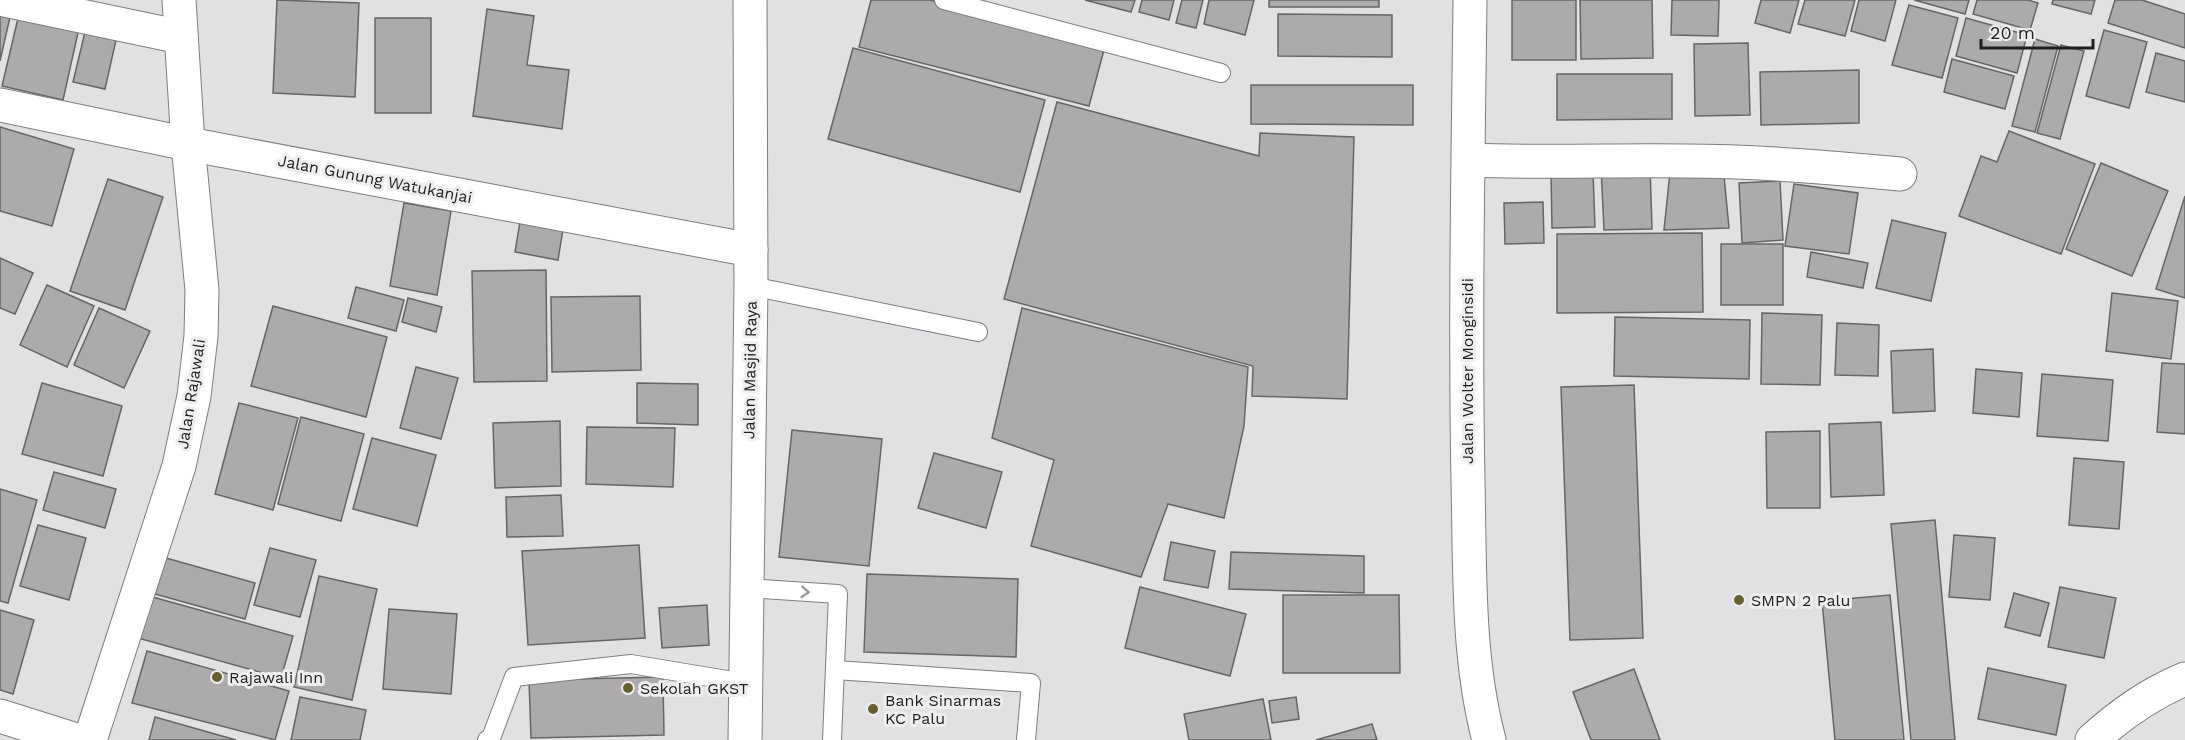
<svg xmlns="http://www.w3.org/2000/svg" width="2185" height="740" viewBox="0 0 2185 740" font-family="'Work Sans',sans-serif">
	<rect width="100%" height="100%" fill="#e3e0e4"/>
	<g fill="#adaaae" stroke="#686569" stroke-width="1.5">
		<polygon points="277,0 359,3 355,97 273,93"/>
		<polygon points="871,0 930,0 1105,46 1089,106 859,47"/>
		<polygon points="1085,0 1135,0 1131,12"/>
		<polygon points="1142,0 1174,0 1169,20 1139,12"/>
		<polygon points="1182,0 1203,0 1196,28 1176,23"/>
		<polygon points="1209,0 1254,0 1245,35 1204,24"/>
		<rect x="1269" y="0" width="110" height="7"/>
		<rect x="1512" y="0" width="64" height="60"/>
		<polygon points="1580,0 1652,0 1653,58 1581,59"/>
		<polygon points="1672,0 1719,0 1718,36 1671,35"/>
		<polygon points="1761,0 1799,0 1790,33 1755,23"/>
		<polygon points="1805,0 1855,0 1845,36 1798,24"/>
		<polygon points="1859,0 1896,0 1885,41 1851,31"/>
		<polygon points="1914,0 1969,0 1965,14"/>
		<polygon points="1977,0 2028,0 2038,3 2030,30 1973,14"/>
		<polygon points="2053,0 2095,0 2091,14 2052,4"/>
		<polygon points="2115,0 2142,0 2185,14 2185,48 2108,23"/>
		<polygon points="1909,5 1958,18 1942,78 1892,65"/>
		<polygon points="487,9 534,16 527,65 569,70 562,129 473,116"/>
		<polygon points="19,14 79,28 63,100 2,86"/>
		<polygon points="1278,14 1392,15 1392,57 1278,56"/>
		<polygon points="0,15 10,17 0,61"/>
		<rect x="375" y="18" width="56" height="95"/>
		<polygon points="1966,18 2027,35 2017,73 1956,56"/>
		<polygon points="2104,30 2147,42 2129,108 2086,96"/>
		<polygon points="85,32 116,40 105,89 73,82"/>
		<polygon points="2035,39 2058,46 2035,132 2012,126"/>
		<polygon points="1748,43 1750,115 1695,116 1694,44"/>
		<polygon points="2061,45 2084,51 2060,139 2037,133"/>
		<polygon points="853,48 1045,100 1020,192 828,139"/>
		<polygon points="2156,53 2185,61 2185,102 2146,92"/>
		<polygon points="1952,59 2014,76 2005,109 1944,92"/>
		<polygon points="1859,70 1859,123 1761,125 1760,72"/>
		<polygon points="1557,74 1672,74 1672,119 1557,120"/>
		<polygon points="1251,85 1413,85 1413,125 1251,124"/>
		<polygon points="1057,102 1259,156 1260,133 1354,137 1347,399 1252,396 1253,366 1004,299"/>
		<polygon points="0,127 74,149 52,226 0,211"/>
		<polygon points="2009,131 2095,164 2061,254 1959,216 1981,156 1997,162"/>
		<polygon points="2101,163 2168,191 2132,276 2066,249"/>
		<polygon points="1650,165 1652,229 1604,230 1601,167"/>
		<polygon points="1593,172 1595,227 1552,228 1551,173"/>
		<polygon points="1670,172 1724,176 1729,228 1664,230"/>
		<polygon points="108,179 163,197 125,310 70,291"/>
		<polygon points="1780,181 1783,240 1742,243 1739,183"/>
		<polygon points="1794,184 1858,193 1849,254 1785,246"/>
		<polygon points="2185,196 2185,298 2156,289"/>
		<polygon points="1543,202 1544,243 1505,244 1504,203"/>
		<polygon points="404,203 451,211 437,295 390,286"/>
		<polygon points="521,216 564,223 558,260 515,252"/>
		<polygon points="1892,220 1946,233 1931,301 1876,288"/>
		<polygon points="1702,233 1703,312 1557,313 1557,234"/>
		<rect x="1721" y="244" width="62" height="61"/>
		<polygon points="1811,252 1868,263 1863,288 1807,277"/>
		<polygon points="0,258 33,273 15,314 0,308"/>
		<polygon points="546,270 547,381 474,382 472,271"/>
		<polygon points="47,285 94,306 67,367 20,345"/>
		<polygon points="356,287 404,300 396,331 348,318"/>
		<polygon points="2112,293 2178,301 2171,359 2106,351"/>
		<polygon points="640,296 641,370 552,372 551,297"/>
		<polygon points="408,298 442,307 436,332 402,322"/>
		<polygon points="273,306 387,337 366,417 251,386"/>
		<polygon points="99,308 150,331 124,388 74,365"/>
		<polygon points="1022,308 1248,367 1244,426 1224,518 1168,504 1141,577 1031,546 1054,460 992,438"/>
		<polygon points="1762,313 1822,315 1820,385 1761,384"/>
		<polygon points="1615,317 1750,320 1749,379 1614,376"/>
		<polygon points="1837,323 1879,325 1878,376 1835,375"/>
		<polygon points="1933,349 1935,411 1893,413 1891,351"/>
		<polygon points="2162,363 2185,364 2185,434 2157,432"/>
		<polygon points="416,367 458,378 441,439 400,428"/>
		<polygon points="1976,369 2022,373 2019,417 1973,413"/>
		<polygon points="2042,374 2113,380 2108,441 2037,436"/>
		<polygon points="42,383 122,406 103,476 22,454"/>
		<polygon points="637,383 698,384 698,425 637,423"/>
		<polygon points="1634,385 1643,638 1570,640 1561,387"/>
		<polygon points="239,403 298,418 273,510 215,494"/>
		<polygon points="301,417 364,434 341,521 278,504"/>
		<polygon points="560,421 561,486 495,488 493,423"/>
		<polygon points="1881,422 1884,495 1831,497 1829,424"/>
		<polygon points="587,427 675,428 673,487 586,484"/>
		<polygon points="792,430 882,439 869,566 779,557"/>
		<polygon points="1820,431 1820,508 1767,508 1766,432"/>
		<polygon points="372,438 436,455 417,526 353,509"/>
		<polygon points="934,453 1002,472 986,528 918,508"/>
		<polygon points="2074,458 2124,462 2119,529 2069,525"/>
		<polygon points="54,472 116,489 105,528 43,510"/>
		<polygon points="0,489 37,500 8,603 0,601"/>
		<polygon points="561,495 563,536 507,537 506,497"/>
		<polygon points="1935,520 1955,740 1911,740 1891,524"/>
		<polygon points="38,525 86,538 69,600 20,586"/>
		<polygon points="1954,535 1995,538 1990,600 1949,597"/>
		<polygon points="1171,542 1215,551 1208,588 1164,580"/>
		<polygon points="639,545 645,638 528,645 522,551"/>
		<polygon points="270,548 316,560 300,617 254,605"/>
		<polygon points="1231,552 1364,556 1364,593 1229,589"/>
		<polygon points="166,558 255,583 245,619 155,594"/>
		<polygon points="867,574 1018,579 1016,657 864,652"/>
		<polygon points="319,576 377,589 352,700 294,687"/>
		<polygon points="1140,587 1246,614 1230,676 1125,648"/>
		<polygon points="2060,587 2116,598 2104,658 2048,647"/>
		<polygon points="2014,593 2049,603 2040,636 2005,627"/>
		<polygon points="1283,595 1399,595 1400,673 1283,673"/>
		<polygon points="1890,595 1904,740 1835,740 1822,601"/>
		<polygon points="149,596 293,636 281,678 138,638"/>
		<polygon points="707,605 709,645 662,648 659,608"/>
		<polygon points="389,609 457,614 451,694 383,689"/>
		<polygon points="0,610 34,620 13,694 0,690"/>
		<polygon points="147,651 289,691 275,740 132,703"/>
		<polygon points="1988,668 2066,685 2056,735 1978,719"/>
		<polygon points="1634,669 1660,740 1591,740 1573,692"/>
		<polygon points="663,677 664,735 531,738 529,680"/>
		<polygon points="300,697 366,710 360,740 291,740"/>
		<polygon points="1296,697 1299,719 1272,723 1269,701"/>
		<polygon points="1263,699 1271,740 1189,740 1184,714"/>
		<polygon points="155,717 236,740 149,740"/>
		<polygon points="1372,724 1377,740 1316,740"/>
	</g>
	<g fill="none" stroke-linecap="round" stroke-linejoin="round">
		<defs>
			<g id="service">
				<polyline points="944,0 1221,73"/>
				<polyline points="751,286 978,332"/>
				<polyline points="747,588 838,594 832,740"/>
				<polyline points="835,670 1031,683 1026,740"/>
				<polyline points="487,740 491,738 514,677 631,664 745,683"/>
			</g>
			<g id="minor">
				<polyline points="5,0 181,37"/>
				<polyline points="0,105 188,144 751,250"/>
				<path d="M1469,160C1541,163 1613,160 1685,161C1756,161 1828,167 1900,174"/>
				<polyline points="0,716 76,740"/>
				<polyline points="90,740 179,466 194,396 201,336 202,290 188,144 179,0"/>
				<polyline points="745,740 751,286 750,0"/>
				<path d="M2092,740C2121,714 2149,694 2185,679"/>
			</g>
			<path id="trunk" d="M1470,0C1468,161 1465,321 1468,482C1470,568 1467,657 1489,740"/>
		</defs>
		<use href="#service" stroke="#7f7c80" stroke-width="20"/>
		<use href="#minor" stroke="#7f7c80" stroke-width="35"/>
		<use href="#trunk" stroke="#7f7c80" stroke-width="35"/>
		<use href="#service" stroke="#fff" stroke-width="18"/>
		<use href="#minor" stroke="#fff" stroke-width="33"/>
		<use href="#trunk" stroke="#fff" stroke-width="33"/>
	</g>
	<defs><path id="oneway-chevron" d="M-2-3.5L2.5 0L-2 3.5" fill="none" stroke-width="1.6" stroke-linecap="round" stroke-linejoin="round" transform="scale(1.5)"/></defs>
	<use stroke="#9a999a" href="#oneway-chevron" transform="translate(805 592) rotate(4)"/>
	<g fill="#65612e" stroke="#f0edf1" stroke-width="2">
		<circle cx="1739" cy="600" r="6"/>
		<circle cx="217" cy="677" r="6"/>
		<circle cx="628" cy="688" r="6"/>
		<circle cx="873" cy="709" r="6"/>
	</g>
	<g text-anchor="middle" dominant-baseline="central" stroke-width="6" stroke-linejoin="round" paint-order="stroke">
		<g font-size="16" fill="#1e1d1f" stroke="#f0edf1">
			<text transform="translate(375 179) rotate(11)">Jalan Gunung Watukanjai</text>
			<text transform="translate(750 370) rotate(-89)">Jalan Masjid Raya</text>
			<text transform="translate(1467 371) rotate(-90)">Jalan Wolter Monginsidi</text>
			<text transform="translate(191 394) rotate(-81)">Jalan Rajawali</text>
		</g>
		<g font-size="16" fill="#1e1d1f" stroke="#f0edf1" text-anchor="start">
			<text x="1751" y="600">SMPN 2 Palu</text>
			<text x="229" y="677">Rajawali Inn</text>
			<text x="640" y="688">Sekolah GKST</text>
			<text x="885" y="700">Bank Sinarmas<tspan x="885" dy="18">KC Palu</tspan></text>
		</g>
	</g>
	<path d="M1981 39v9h112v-9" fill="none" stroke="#1e1d1f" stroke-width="3"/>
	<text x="1990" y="39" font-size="18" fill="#1e1d1f" stroke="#f0edf1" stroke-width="4.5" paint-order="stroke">20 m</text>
</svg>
